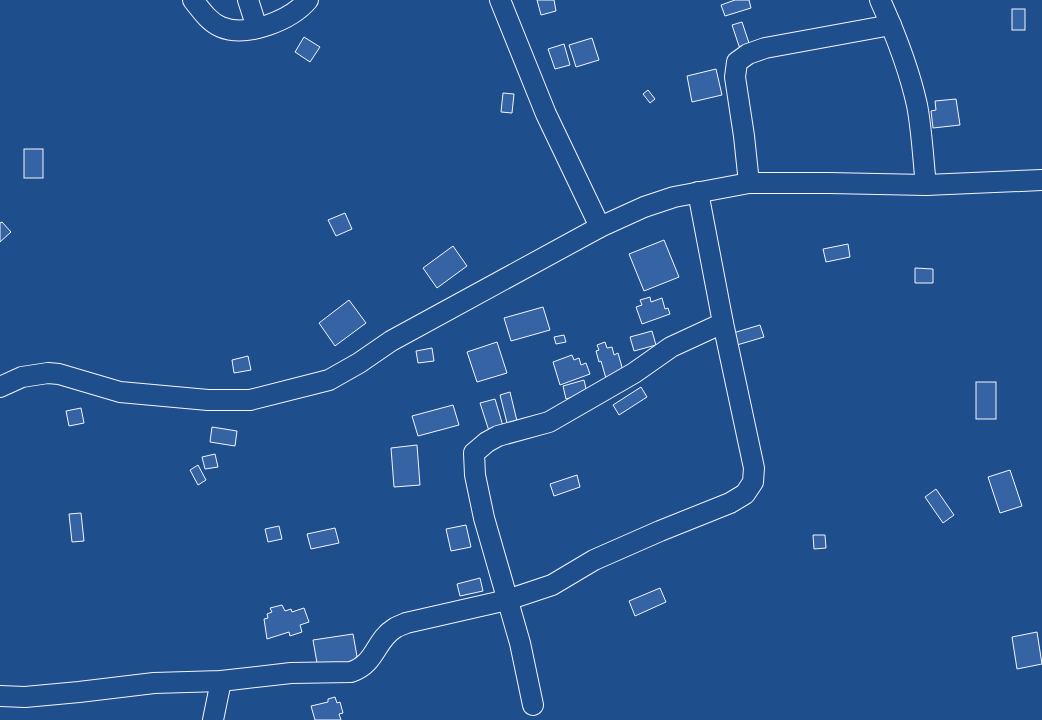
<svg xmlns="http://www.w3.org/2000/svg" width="1042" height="720" viewBox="0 0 1042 720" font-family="Signika,sans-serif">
	<rect width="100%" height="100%" fill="#1f4e8c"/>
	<g fill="#3563a3" stroke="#f2f6ff">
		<polygon points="537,0 554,0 556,11 541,15"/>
		<polygon points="735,0 749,0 751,8 725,16 721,5"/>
		<rect x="1012" y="9" width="13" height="21"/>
		<polygon points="742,22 750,46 740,49 732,25"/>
		<polygon points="304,37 320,47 310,62 295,52"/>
		<polygon points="592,38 599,60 576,67 569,45"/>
		<polygon points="564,44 570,65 555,69 548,49"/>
		<polygon points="716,69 722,95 692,102 687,76"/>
		<polygon points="648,90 655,99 650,103 643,94"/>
		<polygon points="503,93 514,94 512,113 501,112"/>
		<polygon points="956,99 960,125 933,128 931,111 936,110 935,101"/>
		<rect x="24" y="149" width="19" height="29"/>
		<polygon points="345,213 352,229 336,236 328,220"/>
		<polygon points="2,222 11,232 0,242 0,223"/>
		<polygon points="664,240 679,277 644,291 629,254"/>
		<polygon points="848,244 850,257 826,262 823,249"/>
		<polygon points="453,246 467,266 437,288 423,268"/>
		<polygon points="915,268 933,269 933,283 915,283"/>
		<polygon points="650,297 651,302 662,298 665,309 668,308 670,314 642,324 636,307 642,305 640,300"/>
		<polygon points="349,300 366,323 335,346 319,323"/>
		<polygon points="543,307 550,330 511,341 504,318"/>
		<polygon points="760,325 764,337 737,345 733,333"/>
		<polygon points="652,331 656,345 634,351 630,337"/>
		<polygon points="564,335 566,342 556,344 554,337"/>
		<polygon points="497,342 507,373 477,382 467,352"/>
		<polygon points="605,342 607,348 612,347 614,355 618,353 625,378 607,382 601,361 599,362 596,351 599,350 597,345"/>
		<polygon points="432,348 434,361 418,363 416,351"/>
		<polygon points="572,355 574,360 579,358 581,365 586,363 590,374 560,385 553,362"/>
		<polygon points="248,356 251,370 234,373 232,360"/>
		<polygon points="584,380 587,393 566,399 563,386"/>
		<rect x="976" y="382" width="20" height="37"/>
		<polygon points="641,387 647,397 619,415 613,405"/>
		<polygon points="510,392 517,421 507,423 500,395"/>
		<polygon points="495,399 503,426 489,431 480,403"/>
		<polygon points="453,405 459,425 418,436 412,416"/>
		<polygon points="81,408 84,423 69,426 66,411"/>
		<polygon points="212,427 237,431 235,446 210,442"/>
		<polygon points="417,445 420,485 394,487 391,448"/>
		<polygon points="215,454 218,467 205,469 202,457"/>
		<polygon points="198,465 206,480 198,485 190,470"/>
		<polygon points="1010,470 1022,506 1000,513 988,477"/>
		<polygon points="577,475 580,487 554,496 550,484"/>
		<polygon points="936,489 954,515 943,523 925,497"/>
		<polygon points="81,513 84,541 72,542 69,514"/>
		<polygon points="466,525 471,547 451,551 446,529"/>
		<polygon points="279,526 282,539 268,542 265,529"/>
		<polygon points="335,528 339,543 311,549 307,534"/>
		<polygon points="813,535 825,535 826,548 814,549"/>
		<polygon points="480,578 483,591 460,596 457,584"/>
		<polygon points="660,588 666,602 635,616 629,601"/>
		<polygon points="282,605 285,611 291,609 292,612 304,608 309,622 300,625 302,632 290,636 289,632 267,639 264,619 268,618 267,614 272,612 270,608"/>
		<polygon points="1037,632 1042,664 1017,669 1012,637"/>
		<polygon points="353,634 358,662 318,669 313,640"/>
		<polygon points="335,697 337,703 340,702 343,713 339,714 341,720 315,720 311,706 328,702 328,699"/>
	</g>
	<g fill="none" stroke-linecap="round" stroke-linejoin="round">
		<defs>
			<g id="minor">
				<path d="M193,0C201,10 209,22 221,27C247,38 291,20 308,0"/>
				<polyline points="248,0 257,28"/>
				<polyline points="500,0 546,114 600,227"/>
				<path d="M880,0C895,33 909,69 917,105C922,131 923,159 926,185"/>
				<polyline points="749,183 744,136 735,77 737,62 748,54 765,48 891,25"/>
				<polyline points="0,387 22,377 48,373 59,374 120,392 208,400 250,400 329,380 359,363 391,341 600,227 644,207 674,197 749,183 829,183 926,185 1042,180"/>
				<path d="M0,696L25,697L79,692L154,683L221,681L291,673L351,672C376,664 375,640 395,628C398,626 402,625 406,623L507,600L552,585L594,560L660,531L730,503L745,494L753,482L754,468L723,323L698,192"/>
				<polyline points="533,705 520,643 484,518 475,475 474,453 487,442 498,436 549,422 634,373 671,347 723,323"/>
				<polyline points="213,720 221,681"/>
			</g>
		</defs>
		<use href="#minor" stroke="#f2f6ff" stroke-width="22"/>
		<use href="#minor" stroke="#1f4e8c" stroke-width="20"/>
	</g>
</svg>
